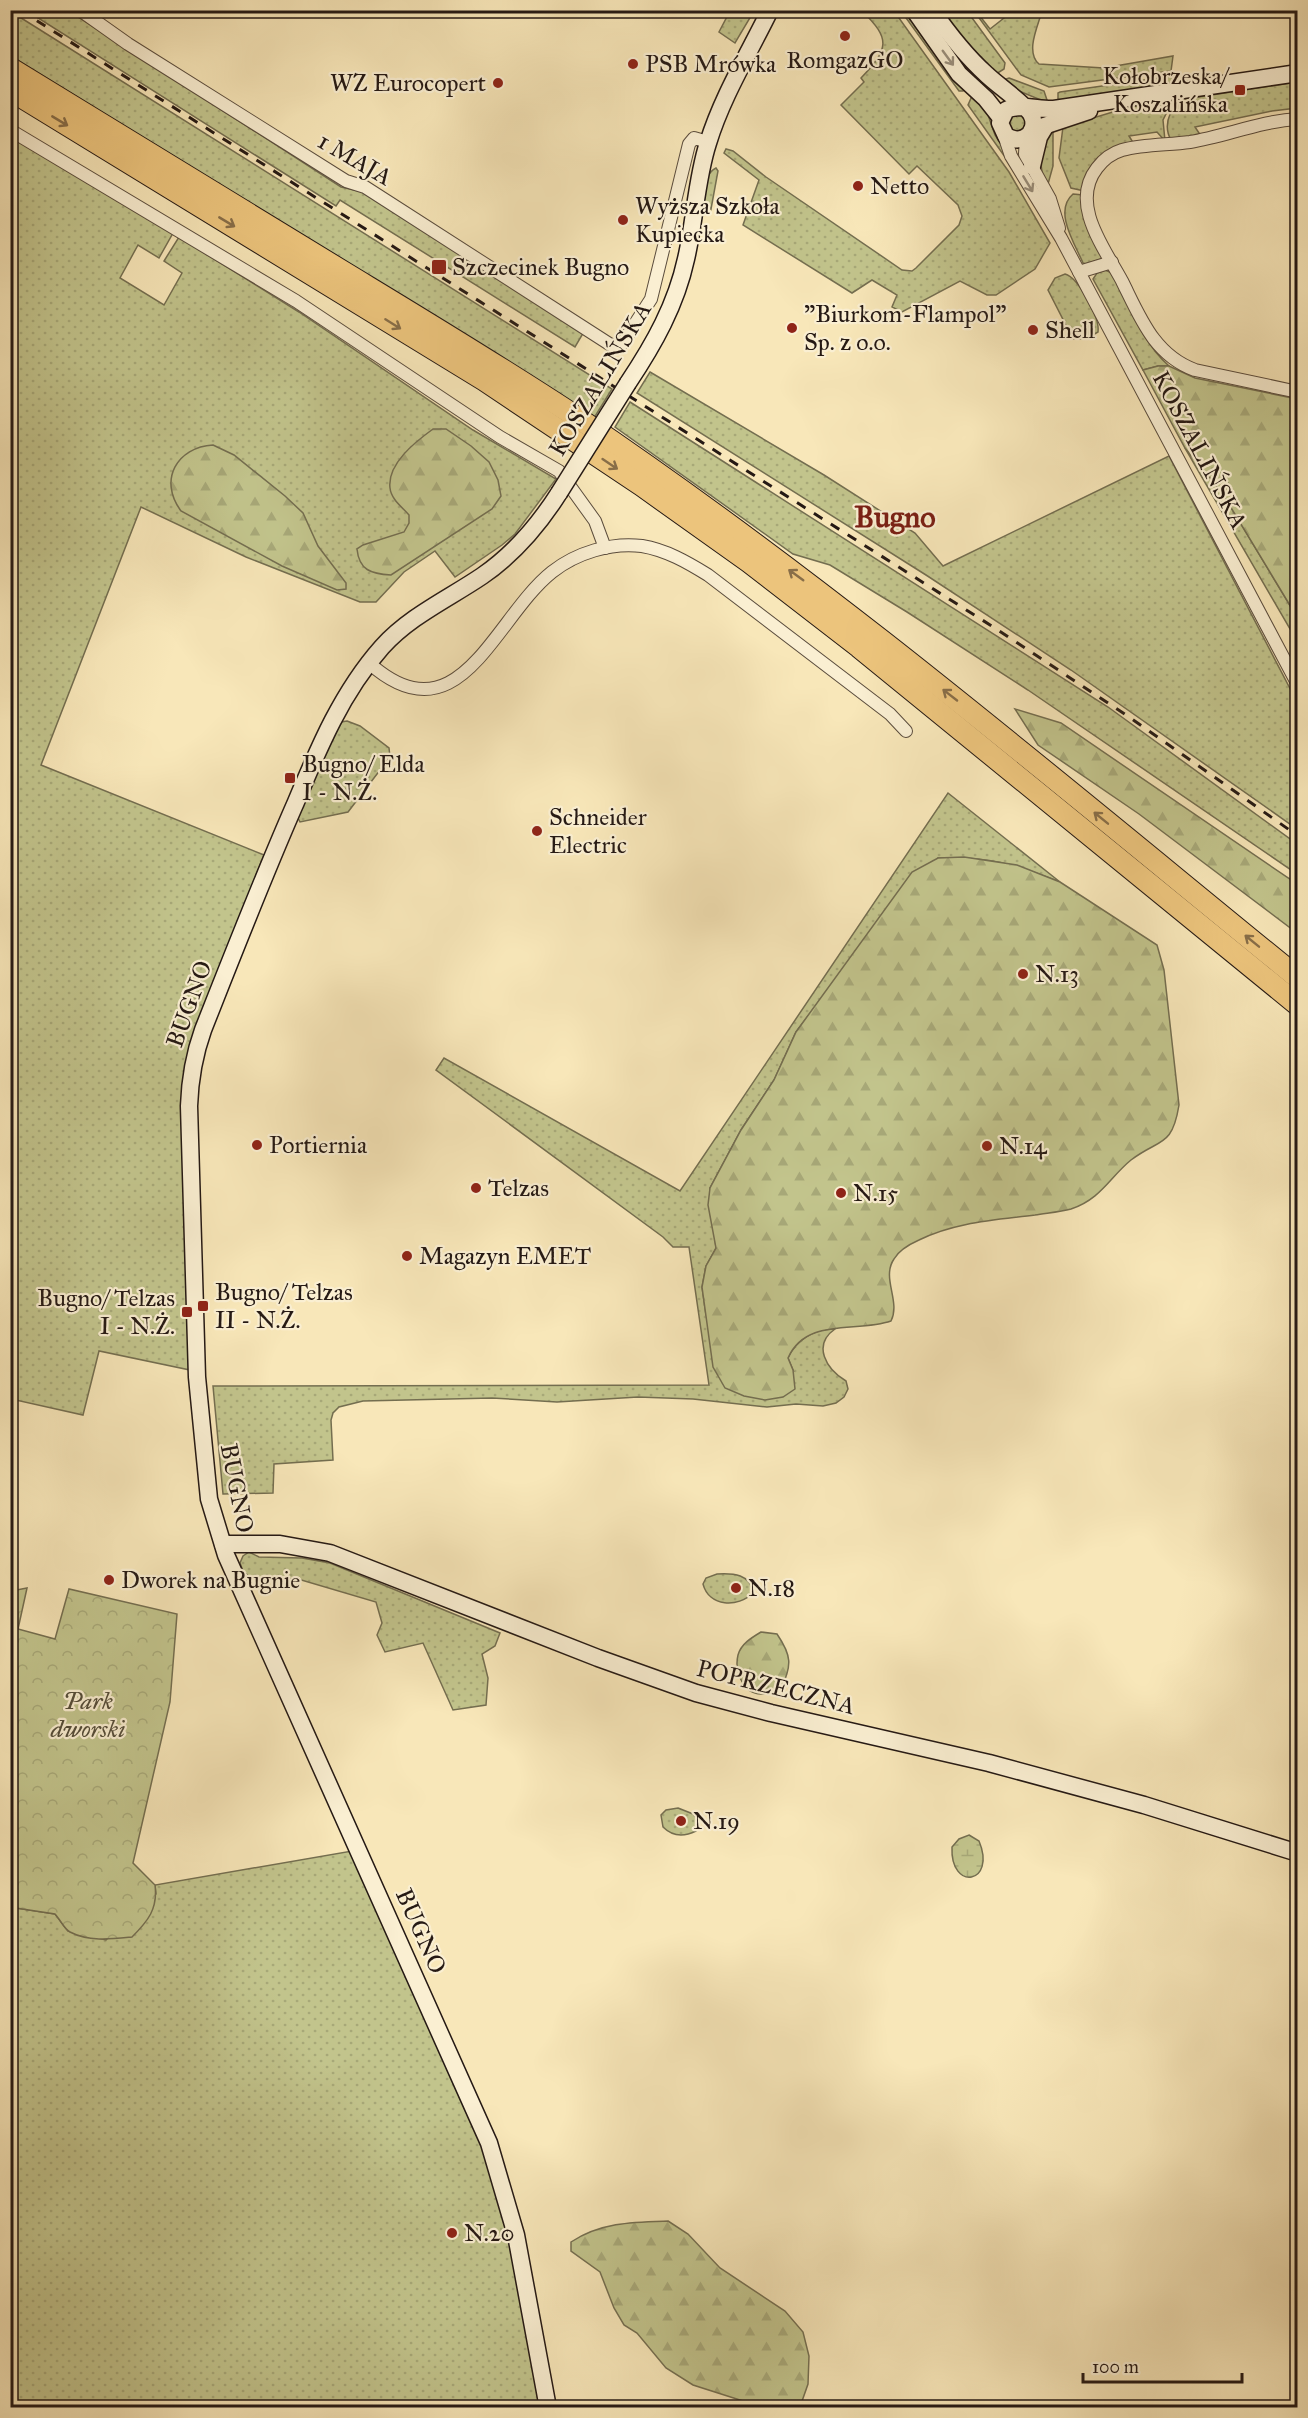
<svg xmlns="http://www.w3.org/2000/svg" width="1308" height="2418" viewBox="0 0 1308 2418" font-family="'IM FELL Great Primer',serif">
	<defs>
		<pattern id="grass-dots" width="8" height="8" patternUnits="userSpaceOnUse" patternTransform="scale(1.5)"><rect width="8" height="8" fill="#c2c48c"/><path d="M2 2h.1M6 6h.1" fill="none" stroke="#a7a878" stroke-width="1.8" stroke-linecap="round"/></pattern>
		<pattern id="forest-firs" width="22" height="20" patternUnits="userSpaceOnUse" patternTransform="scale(1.5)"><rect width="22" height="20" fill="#c2c48c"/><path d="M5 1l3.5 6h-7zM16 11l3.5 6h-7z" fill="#a7a878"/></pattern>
		<pattern id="wetland-marsh" width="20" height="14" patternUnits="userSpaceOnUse" patternTransform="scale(1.5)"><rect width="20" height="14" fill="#c2c48c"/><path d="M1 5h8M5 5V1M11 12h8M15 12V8" fill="none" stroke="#a7a878"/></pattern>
		<pattern id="park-crowns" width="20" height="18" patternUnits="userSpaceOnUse" patternTransform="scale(1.5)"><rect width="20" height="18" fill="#c2c48c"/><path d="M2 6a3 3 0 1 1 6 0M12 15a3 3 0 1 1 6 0" fill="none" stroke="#a7a878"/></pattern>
	</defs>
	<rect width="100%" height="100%" fill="#f8e7b9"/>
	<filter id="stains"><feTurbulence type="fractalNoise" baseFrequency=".00333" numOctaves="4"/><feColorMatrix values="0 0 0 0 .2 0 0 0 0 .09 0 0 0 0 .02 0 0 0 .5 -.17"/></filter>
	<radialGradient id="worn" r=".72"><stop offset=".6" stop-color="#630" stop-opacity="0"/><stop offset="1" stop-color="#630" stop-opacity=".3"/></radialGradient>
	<g fill="url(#grass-dots)" stroke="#746e50" stroke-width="1.5">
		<polygon points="10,11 612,389 594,418 11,56"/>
		<polygon points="27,11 69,11 341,187 363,192 585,330 575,347 340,200 336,206"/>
		<polygon points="730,11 754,11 735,43 719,32"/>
		<path d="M862,11H894L1009,172L1050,243L1035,269L996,295H987L960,281L902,312L892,307L897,295L872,280L852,293L743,225L759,180L724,153L726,149L733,151L766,177L902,270L912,271L916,268L959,225L962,216L958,205L917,166L909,174L841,105L864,82L861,78C889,49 891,39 862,11Z"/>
		<polygon points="901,11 907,11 965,89 963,91 959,91"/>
		<polygon points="939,11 967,11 1005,63 1004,69 996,74 985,66"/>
		<path d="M974,11H976L990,29L1013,11H1042C1038,26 1025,52 1039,64L1104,68L1173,56L1171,71L1049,87L1021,75Z"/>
		<polygon points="1172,76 1172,85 1058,102 1058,93 1060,92"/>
		<polygon points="1009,78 1044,91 1048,103 1019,91 1003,80"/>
		<path d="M1297,82V108L1272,111L1195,127L1201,136L1171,140C1163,126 1169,112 1179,100Z"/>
		<polygon points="972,96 987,112 995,135 1013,164 1010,164 968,105"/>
		<polygon points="1174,98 1163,120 1165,141 1157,132 1129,136 1134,144 1121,147 1084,191 1071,188 1059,158 1063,127 1136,105"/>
		<circle cx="1017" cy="122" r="9"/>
		<polygon points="1053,128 1053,166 1048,184 1043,179 1039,150"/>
		<polygon points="11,137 173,233 159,258 138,245 120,278 164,305 182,273 164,261 179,237 299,312 473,430 556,479 515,534 502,545 455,577 435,551 404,572 376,602 360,602 246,557 141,507 41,765 264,855 197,1027 190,1370 99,1351 83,1415 11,1399"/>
		<path d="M716,168L718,171L711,209L702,199C705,188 705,173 716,168Z"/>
		<path d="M1073,194L1083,195L1103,254L1101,259L1086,264L1083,263C1075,244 1053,211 1073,194Z"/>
		<path d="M1105,270L1112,273C1129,305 1142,342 1169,366H1158L1143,370L1093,279L1097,273Z"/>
		<path d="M1065,274C1079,278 1100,318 1098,332L1086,339H1073L1048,290L1055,278Z"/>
		<polygon points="650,372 824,475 915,533 943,566 1169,456 1297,702 1297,829 1071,670 926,575 637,393"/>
		<polygon points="630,402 1108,707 1297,844 1297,874 1028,690 907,612 830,565 793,554 615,427"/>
		<polygon points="1185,448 1221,491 1297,617 1297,641"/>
		<polygon points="347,721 360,726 389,748 390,757 348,812 300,822 296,814 341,722"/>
		<path d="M948,793L1060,882C1014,864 988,856 938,858L847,964L796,1032L774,1080L741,1130L710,1188L716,1248L706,1266L702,1287L706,1315L793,1370L788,1358C796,1340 815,1328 835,1329C812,1345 826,1369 846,1381L848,1389L844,1397L836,1403L823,1406L796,1404L767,1407L693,1399L638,1397L557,1402L492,1398L363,1401L339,1407L333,1413L331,1420L333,1460L274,1464L273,1493L223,1494L213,1386L709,1385L689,1247H673L663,1237L436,1070L444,1058L680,1191Z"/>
		<polygon points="249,1552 259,1557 302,1558 330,1563 500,1633 495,1646 482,1654 488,1678 486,1705 453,1710 423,1643 385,1652 377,1635 382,1623 376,1602 298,1579 251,1578 243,1571 240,1563 243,1556"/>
		<path d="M717,1574C733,1573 751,1574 753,1593C738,1608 709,1607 703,1584L706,1578Z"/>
		<path d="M678,1808L693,1814L698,1820L696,1831C684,1837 673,1837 663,1827L661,1815L666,1810Z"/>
		<polygon points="352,1851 483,2145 509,2236 542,2407 11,2407 10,1910 16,1908 55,1914 68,1931 106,1940 156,1894 155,1885"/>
	</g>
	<g fill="url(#forest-firs)" stroke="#746e50" stroke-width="1.5">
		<polygon points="1158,366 1169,366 1195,378 1297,399 1297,617 1221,491 1185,448 1143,370"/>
		<path d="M433,429H446L471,446L489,462L498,480L501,496L492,509L391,575C371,574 359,570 357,549L363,545L404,532L409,523V515C402,507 391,499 390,488C387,464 415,442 433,429Z"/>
		<path d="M213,445L234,455L285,496L303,513L318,546L346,583V589L337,590L282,566L181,511C158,480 177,447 213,445Z"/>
		<polygon points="1015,709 1061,723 1297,884 1297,933 1139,814 1038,745"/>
		<path d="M964,857L1017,865L1060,882L1157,945L1164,970L1179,1105C1172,1148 1160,1138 1131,1160C1110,1177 1101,1199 1071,1209C1060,1212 1047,1213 1035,1215C996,1220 955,1222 919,1240C910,1244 899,1250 894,1259C881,1278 901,1301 891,1321C856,1333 806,1317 788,1358L793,1370L795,1389L783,1397L765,1400L744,1396L725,1388L713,1367L702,1287L706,1266L716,1248L708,1205L710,1188L741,1130L774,1080L796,1032L912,872L938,858Z"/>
		<path d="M761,1632L777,1634C792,1656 792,1665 781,1689C775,1690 768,1694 762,1694C744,1695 734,1672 738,1655C741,1644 751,1638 761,1632Z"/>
		<path d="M668,2221L688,2234L720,2268L785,2311L803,2332L809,2356L808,2384L801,2404L784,2407L743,2401L693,2385L666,2368L637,2333L624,2325L614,2308L600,2272L571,2251V2242C601,2222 634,2222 668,2221Z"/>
	</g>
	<path fill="url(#wetland-marsh)" stroke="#746e50" stroke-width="1.5" d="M969,1835L979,1841C997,1884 950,1892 952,1847L959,1839Z"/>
	<path fill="url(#park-crowns)" stroke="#746e50" stroke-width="1.5" d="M27,1588L18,1629L55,1639L69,1589L177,1614L170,1702L133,1863L155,1885C158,1909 148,1921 132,1937C112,1939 89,1942 70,1932C64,1929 60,1919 55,1914L16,1908L11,1910V1591Z"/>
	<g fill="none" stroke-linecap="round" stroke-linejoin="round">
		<defs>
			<g id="street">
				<polyline points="80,10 128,44 346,181 365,187 614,347 622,344 651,299 689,144 694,138 708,142"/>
				<path d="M1298,119C1261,121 1226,136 1190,142C1168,145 1144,144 1122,150C1112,153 1103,160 1097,168C1069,204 1105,249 1122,281C1140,317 1154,355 1195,370L1298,392"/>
				<polyline points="10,130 296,301 500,437 559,471 595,521 605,548"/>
				<polyline points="1003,132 1011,156 1061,238 1298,685"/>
				<polyline points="1026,137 1025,154 1050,199 1059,228"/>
				<polyline points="1079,272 1112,262"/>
				<path d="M369,663C459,743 494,618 552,572C576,553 611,542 642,546C666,550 687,562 708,575L890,714L906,731"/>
			</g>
			<g id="secondary">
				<polyline points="914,10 959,74 986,99 1001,118"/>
				<path d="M932,10C948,33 965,55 986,74C996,84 1025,104 1031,114C1036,123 1033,134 1024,138C1017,141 1012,139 1006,136L1000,123L1006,110C1019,103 1039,110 1054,109L1298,73"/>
				<polyline points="1032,130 1089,111"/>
				<polyline points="1032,166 1039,137 1045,127"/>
				<path d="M628,383C654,344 676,305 686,259C695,221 696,180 708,143C722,97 749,53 770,10"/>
				<polyline points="223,1544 280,1544 330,1553 598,1658 696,1693 771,1713 989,1763 1144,1805 1298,1853"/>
				<path d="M548,2408L516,2235L489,2143L226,1555L209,1499L197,1377L189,1106C190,1078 194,1055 203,1030C233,954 263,877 296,802C319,747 342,692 382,647C410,616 448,599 482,576C514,554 538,526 559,493"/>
			</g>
			<g id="highway">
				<path d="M10,68C121,136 232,203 342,271C421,319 501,367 578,418C830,588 1062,786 1298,978"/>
				<polyline points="10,90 484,380 641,485 749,562 859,647 1298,1005"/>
			</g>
		</defs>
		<use href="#street" stroke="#5a4c3d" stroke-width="14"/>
		<use href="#secondary" stroke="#251914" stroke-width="19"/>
		<use href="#highway" stroke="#251914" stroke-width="23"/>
		<use href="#street" stroke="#faefd2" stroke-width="12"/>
		<use href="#secondary" stroke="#faefd2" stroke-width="16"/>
		<use href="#highway" stroke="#ecc47c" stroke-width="21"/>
		<polyline stroke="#251914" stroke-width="3" stroke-dasharray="10 10" stroke-linecap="butt" points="20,10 998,630 1132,719 1298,836"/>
		<defs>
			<polyline id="secondary-bridge" points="559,493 628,383"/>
		</defs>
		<use href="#secondary-bridge" stroke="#251914" stroke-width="19" stroke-linecap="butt"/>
		<use href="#secondary-bridge" stroke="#faefd2" stroke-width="16"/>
	</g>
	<defs><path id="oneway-shaft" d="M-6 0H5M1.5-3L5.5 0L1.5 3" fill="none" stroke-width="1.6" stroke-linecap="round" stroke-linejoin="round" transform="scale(1.5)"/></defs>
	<g stroke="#9a8f7c">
		<use href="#oneway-shaft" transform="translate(948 58) rotate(54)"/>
		<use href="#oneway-shaft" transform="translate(1028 184) rotate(59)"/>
	</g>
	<g stroke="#886e48">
		<use href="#oneway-shaft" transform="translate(60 121) rotate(31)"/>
		<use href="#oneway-shaft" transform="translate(227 222) rotate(31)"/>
		<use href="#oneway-shaft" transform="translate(393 324) rotate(32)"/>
		<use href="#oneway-shaft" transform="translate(610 464) rotate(34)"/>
		<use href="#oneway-shaft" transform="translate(796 575) rotate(-144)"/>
		<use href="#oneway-shaft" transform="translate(950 695) rotate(-142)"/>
		<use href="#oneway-shaft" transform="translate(1101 818) rotate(-141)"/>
		<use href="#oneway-shaft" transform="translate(1252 941) rotate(-141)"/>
	</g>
	<g fill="#8f2418" stroke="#faefd2" stroke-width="2">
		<circle cx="845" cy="36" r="6"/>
		<circle cx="633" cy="64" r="6"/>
		<circle cx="498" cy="83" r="6"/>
		<rect x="1234" y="84" width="12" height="12" rx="3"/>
		<circle cx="858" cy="186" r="6"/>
		<circle cx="623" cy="220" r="6"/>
		<rect x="431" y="259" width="16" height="16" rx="3"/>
		<circle cx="792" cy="328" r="6"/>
		<circle cx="1033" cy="330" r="6"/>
		<rect x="284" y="772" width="12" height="12" rx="3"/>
		<circle cx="537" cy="831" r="6"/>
		<circle cx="1023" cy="974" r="6"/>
		<circle cx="257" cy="1145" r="6"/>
		<circle cx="987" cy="1146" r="6"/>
		<circle cx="476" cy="1188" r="6"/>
		<circle cx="841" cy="1193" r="6"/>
		<circle cx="407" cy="1256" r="6"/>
		<rect x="197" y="1300" width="12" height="12" rx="3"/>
		<rect x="181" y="1306" width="12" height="12" rx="3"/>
		<circle cx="109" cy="1580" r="6"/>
		<circle cx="736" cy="1588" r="6"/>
		<circle cx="681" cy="1821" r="6"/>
		<circle cx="452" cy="2233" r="6"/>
	</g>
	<g text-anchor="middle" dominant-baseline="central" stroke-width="4.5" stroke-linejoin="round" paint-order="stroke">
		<g font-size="24" fill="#251914" stroke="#faefd2" text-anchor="start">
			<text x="845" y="60" text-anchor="middle">RomgazGO</text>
			<text x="645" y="64">PSB Mrówka</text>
			<text x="1228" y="76" text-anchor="end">Kołobrzeska/<tspan x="1228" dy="28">Koszalińska</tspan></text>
			<text x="486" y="83" text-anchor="end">WZ Eurocopert</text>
			<text x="870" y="186">Netto</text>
			<text x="635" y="206">Wyższa Szkoła<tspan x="635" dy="28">Kupiecka</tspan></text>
			<text x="452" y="267">Szczecinek Bugno</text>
			<text x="804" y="314">"Biurkom-Flampol"<tspan x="804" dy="28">Sp. z o.o.</tspan></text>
			<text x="1045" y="330">Shell</text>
			<text x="302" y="764">Bugno/ Elda<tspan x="302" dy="28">I - N.Ż.</tspan></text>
			<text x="549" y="817">Schneider<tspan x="549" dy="28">Electric</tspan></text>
			<text x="1035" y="974">N.13</text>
			<text x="269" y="1145">Portiernia</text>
			<text x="999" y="1146">N.14</text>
			<text x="488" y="1188">Telzas</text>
			<text x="853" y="1193">N.15</text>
			<text x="419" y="1256">Magazyn EMET</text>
			<text x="215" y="1292">Bugno/ Telzas<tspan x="215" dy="28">II - N.Ż.</tspan></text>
			<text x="175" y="1298" text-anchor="end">Bugno/ Telzas<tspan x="175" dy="28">I - N.Ż.</tspan></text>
			<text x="121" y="1580">Dworek na Bugnie</text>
			<text x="748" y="1588">N.18</text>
			<text x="693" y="1821">N.19</text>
			<text x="464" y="2233">N.20</text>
		</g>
		<g font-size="24" fill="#251914" stroke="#faefd2">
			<text transform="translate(355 159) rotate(30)">1 MAJA</text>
			<text transform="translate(600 379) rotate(-59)">KOSZALIŃSKA</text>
			<text transform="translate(1200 450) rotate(62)">KOSZALIŃSKA</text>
			<text transform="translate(189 1004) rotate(-70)">BUGNO</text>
			<text transform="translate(237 1488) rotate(79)">BUGNO</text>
			<text transform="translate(776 1687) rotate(14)">POPRZECZNA</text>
			<text transform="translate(421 1931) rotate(66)">BUGNO</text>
		</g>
		<g font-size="24" font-style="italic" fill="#544c38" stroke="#faefd2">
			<text x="88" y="1701">Park<tspan x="88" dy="28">dworski</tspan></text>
		</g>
		<g font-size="30" font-weight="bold" fill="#7a1f14" stroke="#faefd2">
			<text x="895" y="517">Bugno</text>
		</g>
	</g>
	<rect width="1308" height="2418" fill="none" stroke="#f8e7b9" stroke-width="36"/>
	<rect x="12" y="12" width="1284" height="2394" fill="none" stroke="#251914" stroke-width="3"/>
	<rect x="18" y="18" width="1272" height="2382" fill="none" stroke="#251914" stroke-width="1.5"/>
	<path d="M1083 2373v9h159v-9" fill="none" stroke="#251914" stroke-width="3"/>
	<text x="1092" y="2373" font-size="18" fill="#251914" stroke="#faefd2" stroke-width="4.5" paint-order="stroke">100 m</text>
	<rect width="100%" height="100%" filter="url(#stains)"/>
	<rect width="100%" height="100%" fill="url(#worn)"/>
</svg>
